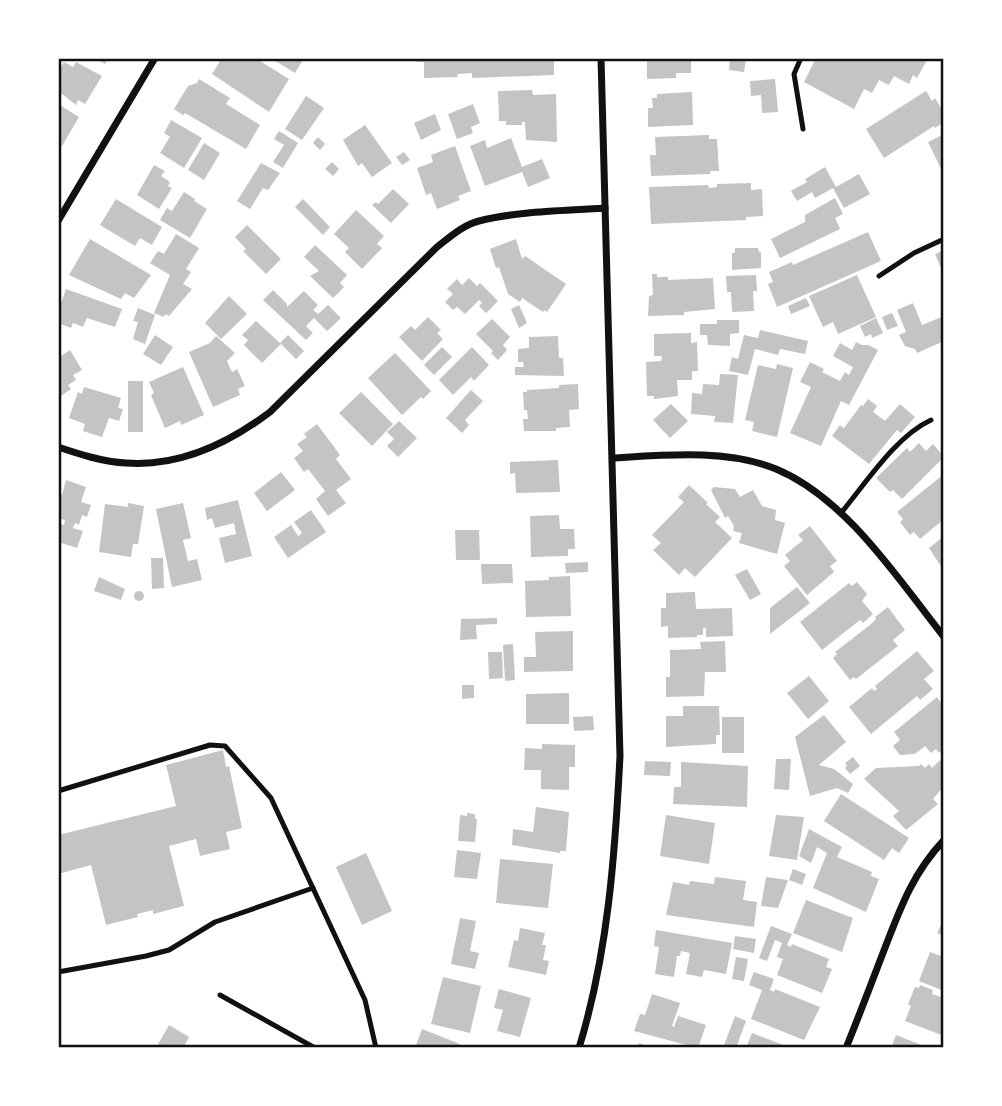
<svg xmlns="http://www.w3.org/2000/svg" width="1002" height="1106" viewBox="0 0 1002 1106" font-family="'DM Sans',sans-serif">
	<rect width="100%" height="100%" fill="#fff"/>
	<g fill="#c4c4c4">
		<polygon points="94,58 109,58 105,64"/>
		<polygon points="222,58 255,58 289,79 269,112 212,74"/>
		<polygon points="273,58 304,58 295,73 272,59"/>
		<polygon points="417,58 552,58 554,59 554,75 472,78 472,73 457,74 458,77 424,78 424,62 417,62"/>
		<polygon points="647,58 691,58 691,73 676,73 676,78 647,79"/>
		<polygon points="730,58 746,58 744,72 729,70"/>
		<polygon points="816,58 928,58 917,78 913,75 909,84 894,76 889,85 879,80 872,93 864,89 854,109 804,82"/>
		<polygon points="64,62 73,67 76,62 102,76 85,104 78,100 76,105 58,91 58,65 61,67"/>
		<polygon points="199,79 230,98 226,104 260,125 246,149 185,113 183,115 174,109 188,86 197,83"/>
		<polygon points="775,79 778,112 762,113 761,95 751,96 750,81"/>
		<polygon points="532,90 533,95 556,94 557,142 526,140 525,122 522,122 522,125 506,125 506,121 499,121 498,91"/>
		<polygon points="926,91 932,101 935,98 944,113 944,122 935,128 934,126 884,158 866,129"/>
		<polygon points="692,92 693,125 648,127 648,108 653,108 652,98 657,98 657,94"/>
		<polygon points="306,96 324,108 302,140 285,129"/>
		<polygon points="58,104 79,117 62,146 58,143"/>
		<polygon points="473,104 480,123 471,127 473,133 457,139 448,114"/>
		<polygon points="435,114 441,130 421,140 414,123"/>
		<polygon points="171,120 202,138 184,168 160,153 170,137 164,133"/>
		<polygon points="365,125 392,163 372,177 362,163 358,166 343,140"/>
		<polygon points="279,131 298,143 283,168 273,162 284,145 274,139"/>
		<polygon points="944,134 944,175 928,142"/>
		<polygon points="709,135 709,139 717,139 719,171 710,171 710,174 651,176 650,155 656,155 655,137"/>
		<polygon points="318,137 325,144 320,150 313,143"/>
		<polygon points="511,138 522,167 542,159 550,178 528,187 522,172 485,186 470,146 485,140 487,148"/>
		<polygon points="204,143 220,153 204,180 188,170"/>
		<polygon points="455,146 471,191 458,196 460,200 437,209 431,193 426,195 417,168 433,162 431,155"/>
		<polygon points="404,152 410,160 402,165 396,157"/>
		<polygon points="332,162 339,169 333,176 325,169"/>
		<polygon points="261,163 280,173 268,190 263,188 250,209 237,201"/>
		<polygon points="154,165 165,171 161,176 170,182 168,186 172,188 159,209 137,195"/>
		<polygon points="825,167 836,187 859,174 870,194 844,208 833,188 815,198 812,192 797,201 791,191 807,182 805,179"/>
		<polygon points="751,183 751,190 762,189 763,216 746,217 746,220 651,224 649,187 708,185 709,188 717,187 717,184"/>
		<polygon points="393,189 409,204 391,223 372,205 376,202 378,204"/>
		<polygon points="184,192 195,199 194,201 207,209 190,238 160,220 167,208 172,211"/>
		<polygon points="835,198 843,214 835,218 840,229 780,258 771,239 805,222 805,215"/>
		<polygon points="116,199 162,227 152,245 140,238 135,246 100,225"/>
		<polygon points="303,199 330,227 323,235 295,207"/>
		<polygon points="356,210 384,236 377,244 382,248 362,269 345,252 349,248 334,234"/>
		<polygon points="247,225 281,259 266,274 243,251 246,249 235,237"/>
		<polygon points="868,232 881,261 777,307 768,284 773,282 769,272 792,262 793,265"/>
		<polygon points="176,234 199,248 186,269 191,272 183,284 192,289 169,316 165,314 164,317 154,313 170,275 150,263 158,251 164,254"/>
		<polygon points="90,239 151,275 134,298 125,293 121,299 69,275"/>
		<polygon points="516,239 522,259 525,256 566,284 547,312 544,310 543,312 522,298 520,302 508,294 499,267 496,268 490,249"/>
		<polygon points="315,245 347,275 340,283 344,287 333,298 310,276 319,271 304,257"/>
		<polygon points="735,248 758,248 759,252 761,252 761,268 732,270 732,253 735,253"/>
		<polygon points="944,250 944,275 935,254"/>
		<polygon points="652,274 657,274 657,277 668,277 668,280 713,278 715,309 684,312 684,315 648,316 649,296 653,295"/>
		<polygon points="756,275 757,291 753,291 754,311 732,312 731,292 727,292 726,276"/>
		<polygon points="857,275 876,317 838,334 833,322 823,327 809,296"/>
		<polygon points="469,278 477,286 480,283 498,301 486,313 479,306 482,303 479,300 465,314 457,307 453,310 445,302 453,294 447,289 457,279 462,285"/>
		<polygon points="66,289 122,309 115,327 87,318 83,327 73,323 71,328 58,323 58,312"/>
		<polygon points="273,290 287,304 287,307 304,291 318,305 313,310 318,314 328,305 341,318 327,331 314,318 306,326 313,333 306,340 263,300"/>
		<polygon points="229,296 247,314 221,339 205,323"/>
		<polygon points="806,298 810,306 791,314 788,306"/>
		<polygon points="913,303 922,325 944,316 944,341 917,353 915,349 905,346 899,335 906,332 897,310"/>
		<polygon points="519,305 527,323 519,328 511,309"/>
		<polygon points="138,308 155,315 145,344 133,339 138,322 133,321"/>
		<polygon points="892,313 898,326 887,330 882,317"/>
		<polygon points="428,317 441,330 437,333 443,339 422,361 399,337 411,326 415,330"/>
		<polygon points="876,318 883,333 872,338 871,334 865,337 860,326"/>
		<polygon points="492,319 510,337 503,345 507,350 498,360 491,353 493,351 476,334"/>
		<polygon points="717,320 739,320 739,333 730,334 730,346 708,345 707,335 700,335 700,324 717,324"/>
		<polygon points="256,321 281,344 262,363 244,345 248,340 242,335"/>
		<polygon points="760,330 808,341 805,354 780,349 778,355 755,349 748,375 729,371 732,357 738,359 744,335 758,338"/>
		<polygon points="691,333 691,343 697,342 698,371 692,371 692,380 677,380 678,396 654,399 654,396 647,396 646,362 661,361 662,356 654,356 654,334"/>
		<polygon points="155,335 173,347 161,365 143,354"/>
		<polygon points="288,335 304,351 296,359 280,343"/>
		<polygon points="216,336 235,353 227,361 232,372 237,369 245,386 238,389 240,395 213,407 189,352 210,343"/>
		<polygon points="558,336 559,358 563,358 564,376 515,375 515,367 524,367 523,362 518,362 518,349 529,348 529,337"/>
		<polygon points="856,342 862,345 868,345 878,350 849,405 841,401 821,446 790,433 811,387 800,382 810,362 824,369 822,372 840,381 845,372 849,375 853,367 833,356 840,343 852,350"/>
		<polygon points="442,347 452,357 434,375 424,365"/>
		<polygon points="472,347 489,365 474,381 471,377 453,395 439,380"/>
		<polygon points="58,350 61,356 70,350 82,370 73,375 76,380 68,385 71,389 58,398"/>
		<polygon points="395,353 431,391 423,399 421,397 402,415 368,378"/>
		<polygon points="777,364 793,368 777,437 752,431 754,422 745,420 758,365 776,369"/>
		<polygon points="183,367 204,415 181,425 180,421 165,428 151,395 154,393 149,382"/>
		<polygon points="720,374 738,375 733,423 714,422 715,416 691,414 692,393 702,394 703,384 719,385"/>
		<rect x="128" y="381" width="15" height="51"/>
		<polygon points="578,384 579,409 569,410 570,427 556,428 556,431 524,431 523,419 528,419 527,410 524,410 523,392 527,392 527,390 559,388 559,385"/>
		<polygon points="84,387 121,398 118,408 123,409 119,421 109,418 102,437 83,431 85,424 69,418 78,392 82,394"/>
		<polygon points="471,390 483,401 465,420 469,425 462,433 446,418"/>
		<polygon points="361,392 393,424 372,446 339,413"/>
		<polygon points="868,399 877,406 873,412 885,421 900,404 915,417 901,433 897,430 869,464 832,436 840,425 844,428 861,405 863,406"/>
		<polygon points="671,404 688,421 670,438 653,420"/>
		<polygon points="399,421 417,438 398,457 387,446 394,439 387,432"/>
		<polygon points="317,424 340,455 336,459 351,479 336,490 346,503 328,516 316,499 325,491 308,469 304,472 294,458 303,451 297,444 307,437 304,434"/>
		<polygon points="919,443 926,451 933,444 944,457 902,499 893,490 890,492 876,478 907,448 910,452"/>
		<polygon points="558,460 560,492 516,493 515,473 510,474 510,462"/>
		<polygon points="281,472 295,490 267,511 254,493"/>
		<polygon points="944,474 944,519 920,539 914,532 910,535 900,522 903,519 897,512"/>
		<polygon points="66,480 86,487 81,502 91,505 87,517 82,515 79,525 75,523 73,528 83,531 77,548 58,542 58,523 64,525 65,520 58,518 61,507 58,507 58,494 62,495"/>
		<polygon points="689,485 708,503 706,504 720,517 715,522 732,538 695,577 685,568 679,575 653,550 661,543 652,535 684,502 678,497"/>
		<polygon points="714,487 735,489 740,497 753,490 762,506 776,510 775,520 785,523 777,554 739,543 742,533 733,531 734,526 728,516 725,518 711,490"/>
		<polygon points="238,500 252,556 225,563 219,538 236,534 234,523 215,528 212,518 207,520 205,508"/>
		<polygon points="128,503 144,506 138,544 133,544 131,557 99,552 105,504 128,507"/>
		<polygon points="183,503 191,538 183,540 188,561 197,559 202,580 172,587 156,509"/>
		<polygon points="311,510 326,532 288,558 274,537 291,525 298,536 302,533 294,522"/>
		<polygon points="559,515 560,529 574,529 575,549 568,549 568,556 531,557 530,516"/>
		<polygon points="810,526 837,561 830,566 834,572 807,595 784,566 790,561 785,555 803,540 798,535"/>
		<polygon points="455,530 479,530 480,560 456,560"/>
		<polygon points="944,536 944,571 929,548"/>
		<polygon points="151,558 163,558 164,588 152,589"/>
		<polygon points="588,562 588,572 566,573 565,563"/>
		<polygon points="481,564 512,564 513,583 482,584"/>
		<polygon points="747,569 761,594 750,600 735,575"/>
		<polygon points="570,576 571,616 526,617 525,581 549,580 549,577"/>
		<polygon points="99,577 125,589 121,600 94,591"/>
		<polygon points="857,582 867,594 862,601 873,614 863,623 860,620 822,650 800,622 849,583 852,586"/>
		<polygon points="797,587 810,603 770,634 770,608"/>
		<circle cx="139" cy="596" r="5"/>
		<polygon points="695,592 696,609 732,608 733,636 706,637 706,628 703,628 703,635 697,635 697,637 668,638 668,626 661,627 661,608 666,608 666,593"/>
		<polygon points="888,607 905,630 893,640 898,646 856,679 854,677 850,680 833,658 837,654 835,652 870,625 876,619 875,617"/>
		<polygon points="497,618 497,624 476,625 477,639 460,640 461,619"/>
		<polygon points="573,631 573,671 524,672 524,657 536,657 535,632"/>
		<polygon points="725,641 726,672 705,672 704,696 666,697 666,677 670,677 670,650 701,649 700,642"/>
		<polygon points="513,644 515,680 505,681 503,645"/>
		<polygon points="917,651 934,671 924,679 933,689 920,700 917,696 871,734 849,707 872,688 874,691 877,689 875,686"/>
		<polygon points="488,652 502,652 503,678 489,679"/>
		<polygon points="809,676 829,701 808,719 787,693"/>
		<polygon points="462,685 474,685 474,698 462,699"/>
		<polygon points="569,693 569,724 526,724 526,694"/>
		<polygon points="937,697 944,707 944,748 939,753 936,749 931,753 925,746 915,754 900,755 893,746 900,740 894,732"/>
		<polygon points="683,706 719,706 720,735 716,735 716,744 666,747 666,716 683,716"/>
		<polygon points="824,715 846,742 819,765 834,769 853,784 848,793 837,788 810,796 795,737"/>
		<polygon points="593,716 594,730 574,731 573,717"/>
		<rect x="722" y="717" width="22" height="36"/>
		<polygon points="542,744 575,745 575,767 569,767 569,790 541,789 541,770 524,770 525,748 542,749"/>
		<polygon points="223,750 226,767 229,766 242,828 226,832 230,849 200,856 196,839 169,846 184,906 153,914 153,910 137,914 138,917 106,925 91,865 58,874 58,835 176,806 166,765"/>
		<polygon points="853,757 860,766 850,774 845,768 847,766 845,763"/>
		<polygon points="776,759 791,759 789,790 774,789"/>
		<polygon points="940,760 944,765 944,786 933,799 938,804 906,830 893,816 899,811 864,779 876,768 919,766 921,764 925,768 929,764 932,768"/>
		<polygon points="645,761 671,762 670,776 644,775"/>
		<polygon points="681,762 748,766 747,807 673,804 674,787 681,787"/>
		<polygon points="841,794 909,838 899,853 892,848 884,860 824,821"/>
		<polygon points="536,807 569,812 566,851 560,851 560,853 512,845 513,829 533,832"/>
		<polygon points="467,813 475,814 475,819 477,819 475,842 458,841 460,815 467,816"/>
		<polygon points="666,815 715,823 709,864 660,856"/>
		<polygon points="776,815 804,817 797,860 769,856"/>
		<polygon points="809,829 842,847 837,857 872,872 871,876 879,879 866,912 813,888 827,853 817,847 811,863 799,856"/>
		<polygon points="457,850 481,853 477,879 454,877"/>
		<polygon points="366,853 392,911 362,925 336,867"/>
		<polygon points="500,859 553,864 548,908 496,903"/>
		<polygon points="793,869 806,874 802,885 789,880"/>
		<polygon points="715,877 746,881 743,900 757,902 754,927 666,915 673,882 689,885 690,881 714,884"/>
		<polygon points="766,877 788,880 778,908 761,906"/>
		<polygon points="806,900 853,918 842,952 793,933"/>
		<polygon points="460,918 476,921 470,951 479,953 475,969 451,964"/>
		<polygon points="944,919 944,936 937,933"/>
		<polygon points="771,926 792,934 787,945 791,947 792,944 829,959 826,967 832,969 822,993 777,975 783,959 777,957 782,943 775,940 767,961 759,958"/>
		<polygon points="520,928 545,933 542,945 546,945 543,960 549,961 546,975 508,967 514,940 518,941"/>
		<polygon points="656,930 732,943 726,974 704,970 702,977 686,974 690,953 681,951 680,956 677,956 674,977 655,974 659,947 654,946"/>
		<polygon points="735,936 756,939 754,953 733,949"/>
		<polygon points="930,952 944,957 944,991 919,981"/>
		<polygon points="736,957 748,959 744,981 732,979"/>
		<polygon points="754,972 774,979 770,990 774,992 775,989 820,1007 804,1040 751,1019 762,990 749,985"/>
		<polygon points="443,977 481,986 470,1033 431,1024"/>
		<polygon points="920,985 933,990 932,994 944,998 944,1036 905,1021 911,1006 908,1004 915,987 919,988"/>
		<polygon points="499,989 531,998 520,1037 497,1031 503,1010 494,1008"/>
		<polygon points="652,994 680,1003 672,1026 674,1027 678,1016 706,1025 698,1048 634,1031 640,1014 645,1015"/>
		<polygon points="735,1016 746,1021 736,1048 723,1048"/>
		<polygon points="169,1025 189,1037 183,1048 156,1048"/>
		<polygon points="422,1029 460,1044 458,1048 415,1048"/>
		<polygon points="752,1033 791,1048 746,1048"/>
		<polygon points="896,1035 929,1048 891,1048"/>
		<polygon points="639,1043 653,1048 637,1048"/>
	</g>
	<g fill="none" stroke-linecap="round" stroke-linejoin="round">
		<g stroke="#111" stroke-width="5">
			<polyline points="801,58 794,74 803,129"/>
			<polyline points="879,276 914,253 944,239"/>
			<path d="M841,513C866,483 896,436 931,420"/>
			<polyline points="58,791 210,745 225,746 271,798 365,1000 376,1048"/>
			<polyline points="58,972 146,956 169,950 215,922 313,888"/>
			<polyline points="220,995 315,1048"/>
		</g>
		<g stroke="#111" stroke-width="7">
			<polyline points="58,221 155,58"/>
			<path d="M58,447C79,454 103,462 126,463C179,467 229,443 270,412L437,247C450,237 463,225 479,221C518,211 565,211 605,208"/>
			<path d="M613,458C665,455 727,449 776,469C846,498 898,579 944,637"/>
			<path d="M579,1048C608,953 615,855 620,756L601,58"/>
			<path d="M846,1048C859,1016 871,984 883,953C900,909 912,874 944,840"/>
		</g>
	</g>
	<rect width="1002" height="1106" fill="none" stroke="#ffffff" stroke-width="119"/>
	<rect x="60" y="60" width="882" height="986" fill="none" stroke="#111" stroke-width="2.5"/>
</svg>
